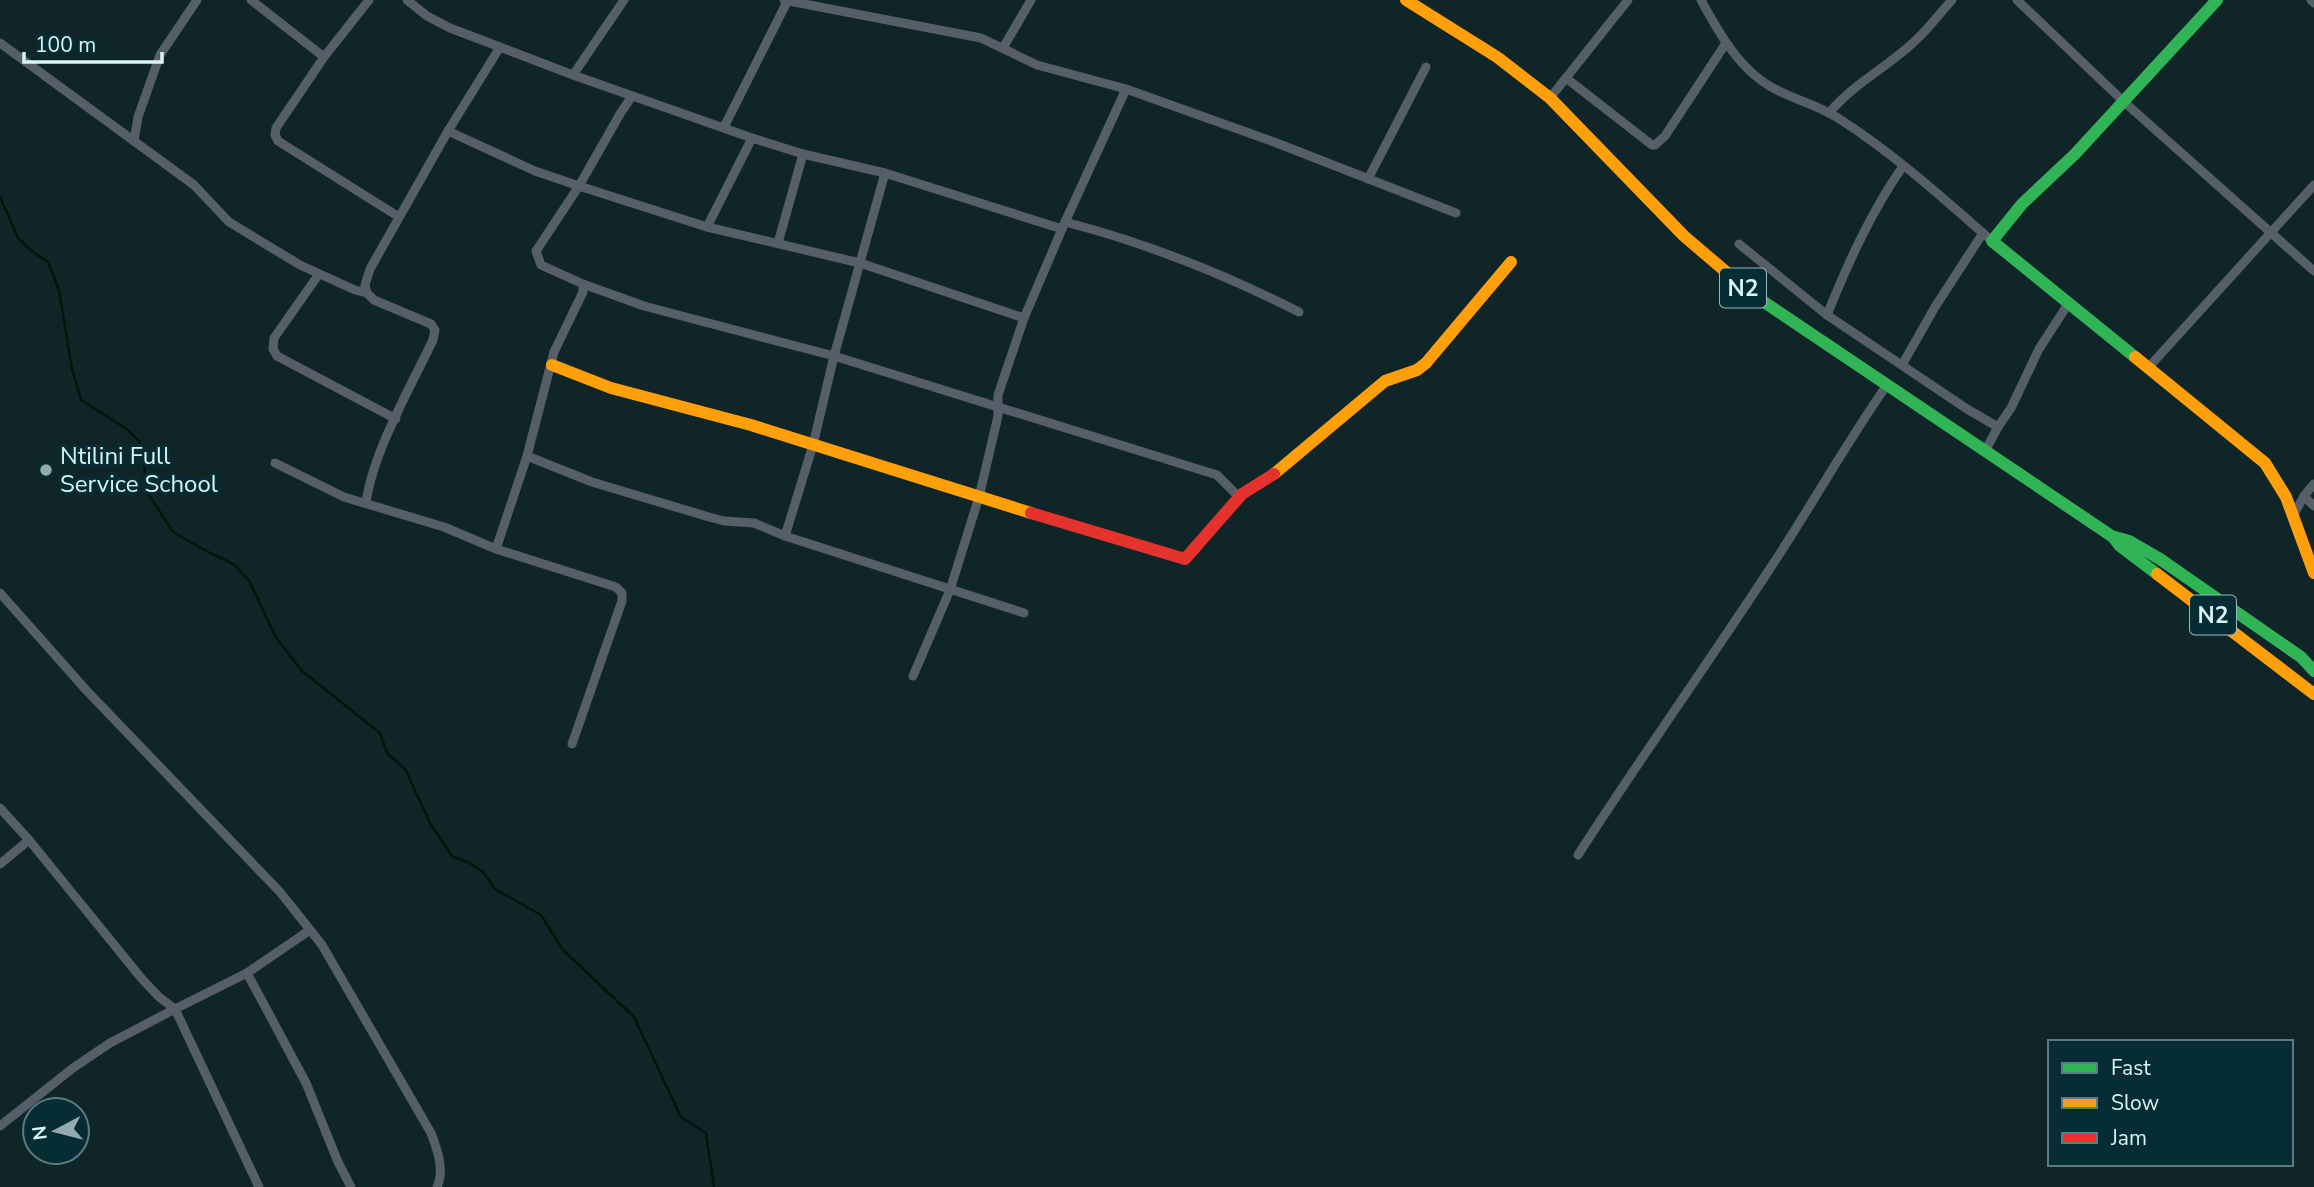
<svg xmlns="http://www.w3.org/2000/svg" width="2314" height="1187" viewBox="0 0 2314 1187" font-family="'Nunito Sans',sans-serif">
	<rect width="100%" height="100%" fill="#102528"/>
	<g fill="none" stroke-linecap="round" stroke-linejoin="round">
		<polyline stroke="#011607" stroke-width="2.5" points="0,197 18,238 33,252 48,262 59,290 72,369 81,400 127,429 140,442 144,459 145,478 149,495 173,532 208,552 235,565 250,582 275,636 301,670 380,733 387,753 405,769 431,825 453,857 470,863 483,872 495,889 541,915 563,950 634,1017 681,1117 706,1133 714,1187"/>
		<g stroke="#565f69" stroke-width="9">
			<polyline points="251,0 324,57"/>
			<polyline points="369,0 324,57 276,128 275,135 278,141 399,217"/>
			<polyline points="407,0 427,16 450,28 573,75 752,138 803,154 885,173 1062,229"/>
			<polyline points="784,0 981,38 1037,65 1126,89 1274,142 1456,213"/>
			<path d="M1701,0C1719,33 1740,71 1775,89C1795,100 1818,105 1838,118C1893,153 1943,198 1992,241"/>
			<polyline points="2017,0 2123,101 2314,271"/>
			<polyline points="2311,0 2314,3"/>
			<polyline points="0,43 194,185 229,222 300,265 355,290 367,293"/>
			<polyline points="1003,48 1031,0"/>
			<polyline points="573,75 624,0"/>
			<polyline points="1566,78 1652,145 1655,145 1665,136 1726,43"/>
			<polyline points="1550,98 1628,0"/>
			<path d="M1829,113C1855,82 1887,68 1916,40C1929,28 1940,13 1952,0"/>
			<polyline points="724,127 788,0"/>
			<polyline points="448,131 535,171 579,186 707,227 860,263 1024,318"/>
			<polyline points="134,141 138,117 160,55 197,0"/>
			<polyline points="1368,179 1426,67"/>
			<path d="M1065,222C1147,243 1224,274 1299,312"/>
			<polyline points="707,227 752,138"/>
			<polyline points="778,243 803,154"/>
			<polyline points="1739,244 1827,315 1967,409 1998,427 1985,451"/>
			<polyline points="319,274 274,338 273,349 277,356 396,419"/>
			<polyline points="583,284 644,306 834,356 1217,475 1239,497"/>
			<path d="M1827,315C1848,263 1871,212 1903,166"/>
			<polyline points="1902,365 1935,307 1983,233"/>
			<polyline points="2148,368 2314,185"/>
			<polyline points="1998,427 2011,408 2039,349 2068,304"/>
			<polyline points="527,456 592,482 709,517 724,521 754,523 785,536 1024,613"/>
			<polyline points="275,463 344,497 444,527 496,549 616,587 622,593 622,601 572,744"/>
			<polyline points="2304,496 2314,506"/>
			<path d="M366,502C374,450 410,388 433,340L435,330L431,324L374,300L367,293L365,285L370,269L448,131L500,47"/>
			<polyline points="2293,516 2304,496 2314,484"/>
			<polyline points="785,536 813,445 834,356 885,173"/>
			<polyline points="496,549 527,456 554,352 583,292 583,284 541,265 536,251 579,186 620,114 632,96"/>
			<path d="M0,593L87,691L280,892L322,945L431,1133C437,1149 445,1170 437,1187"/>
			<polyline points="913,676 950,590 979,497 998,416 998,395 1024,318 1065,222 1126,89"/>
			<polyline points="0,808 29,840 142,979 159,997 175,1009 110,1043 73,1068 0,1126"/>
			<path d="M1578,855C1641,757 1709,662 1773,564C1812,505 1846,443 1887,385"/>
			<polyline points="0,864 29,840"/>
			<polyline points="247,973 306,1083 338,1162 351,1187"/>
			<polyline points="259,1187 175,1009 247,973 310,930"/>
		</g>
		<g stroke="#30b455" stroke-width="12">
			<polyline points="1752,294 2113,537 2120,546 2157,574"/>
			<polyline points="2135,357 1992,241 2022,204 2075,154 2217,0"/>
			<polyline points="2115,537 2129,541 2160,559 2301,657 2314,671"/>
		</g>
		<g stroke="#ff9f0a" stroke-width="12">
			<polyline points="1406,0 1497,57 1550,98 1684,236 1752,294"/>
			<polyline points="2135,357 2265,463 2286,497 2314,573"/>
			<polyline points="552,365 611,388 751,425 1031,513"/>
			<polyline points="1274,474 1385,381 1417,370 1426,363 1511,262"/>
			<polyline points="2157,574 2314,694"/>
		</g>
		<polyline stroke="#e5322d" stroke-width="12" points="1031,513 1185,559 1242,494 1274,474"/>
	</g>
	<circle fill="#93abaf" stroke="#052d33" stroke-width="2.5" cx="46" cy="470" r="7"/>
	<g text-anchor="middle" dominant-baseline="central" stroke-width="6" stroke-linejoin="round" paint-order="stroke">
		<g fill="#052d33" stroke="#99b8bc" stroke-width="2">
			<rect x="1720" y="268.5" width="46" height="39" rx="5"/>
			<rect x="2190" y="595.5" width="46" height="39" rx="5"/>
		</g>
		<g font-size="23" font-weight="bold" fill="#d9f3f7">
			<text x="1743" y="288">N2</text>
			<text x="2213" y="615">N2</text>
		</g>
		<g font-size="24" fill="#d9f3f7" stroke="#052d33" text-anchor="start">
			<text x="60" y="456">Ntilini Full<tspan x="60" dy="28">Service School</tspan></text>
		</g>
	</g>
	<rect x="2048" y="1040" width="245" height="126" fill="#052d33" stroke="#5a7c81" stroke-width="2"/>
	<rect x="2062" y="1063" width="35" height="10" fill="#30b455" stroke="#5a7c81" stroke-width="2"/>
	<text x="2111" y="1075" font-size="21" fill="#d9f3f7">Fast</text>
	<rect x="2062" y="1098" width="35" height="10" fill="#ff9f0a" stroke="#5a7c81" stroke-width="2"/>
	<text x="2111" y="1110" font-size="21" fill="#d9f3f7">Slow</text>
	<rect x="2062" y="1133" width="35" height="10" fill="#e5322d" stroke="#5a7c81" stroke-width="2"/>
	<text x="2111" y="1145" font-size="21" fill="#d9f3f7">Jam</text>
	<g transform="translate(56 1131) rotate(263)"><circle r="33" fill="#052d33" stroke="#5a7c81" stroke-width="2"/>
	<path d="M0-5L12 26L0 18L-12 26Z" fill="#93abaf"/>
	<text y="-10" font-size="19" font-weight="bold" text-anchor="middle" fill="#d9f3f7">N</text>
	</g>
	<path d="M24 52v10h138v-10" fill="none" stroke="#d9f3f7" stroke-width="3.5"/>
	<text x="35" y="52" font-size="21" fill="#d9f3f7" stroke="#052d33" stroke-width="5" paint-order="stroke">100 m</text>
</svg>
